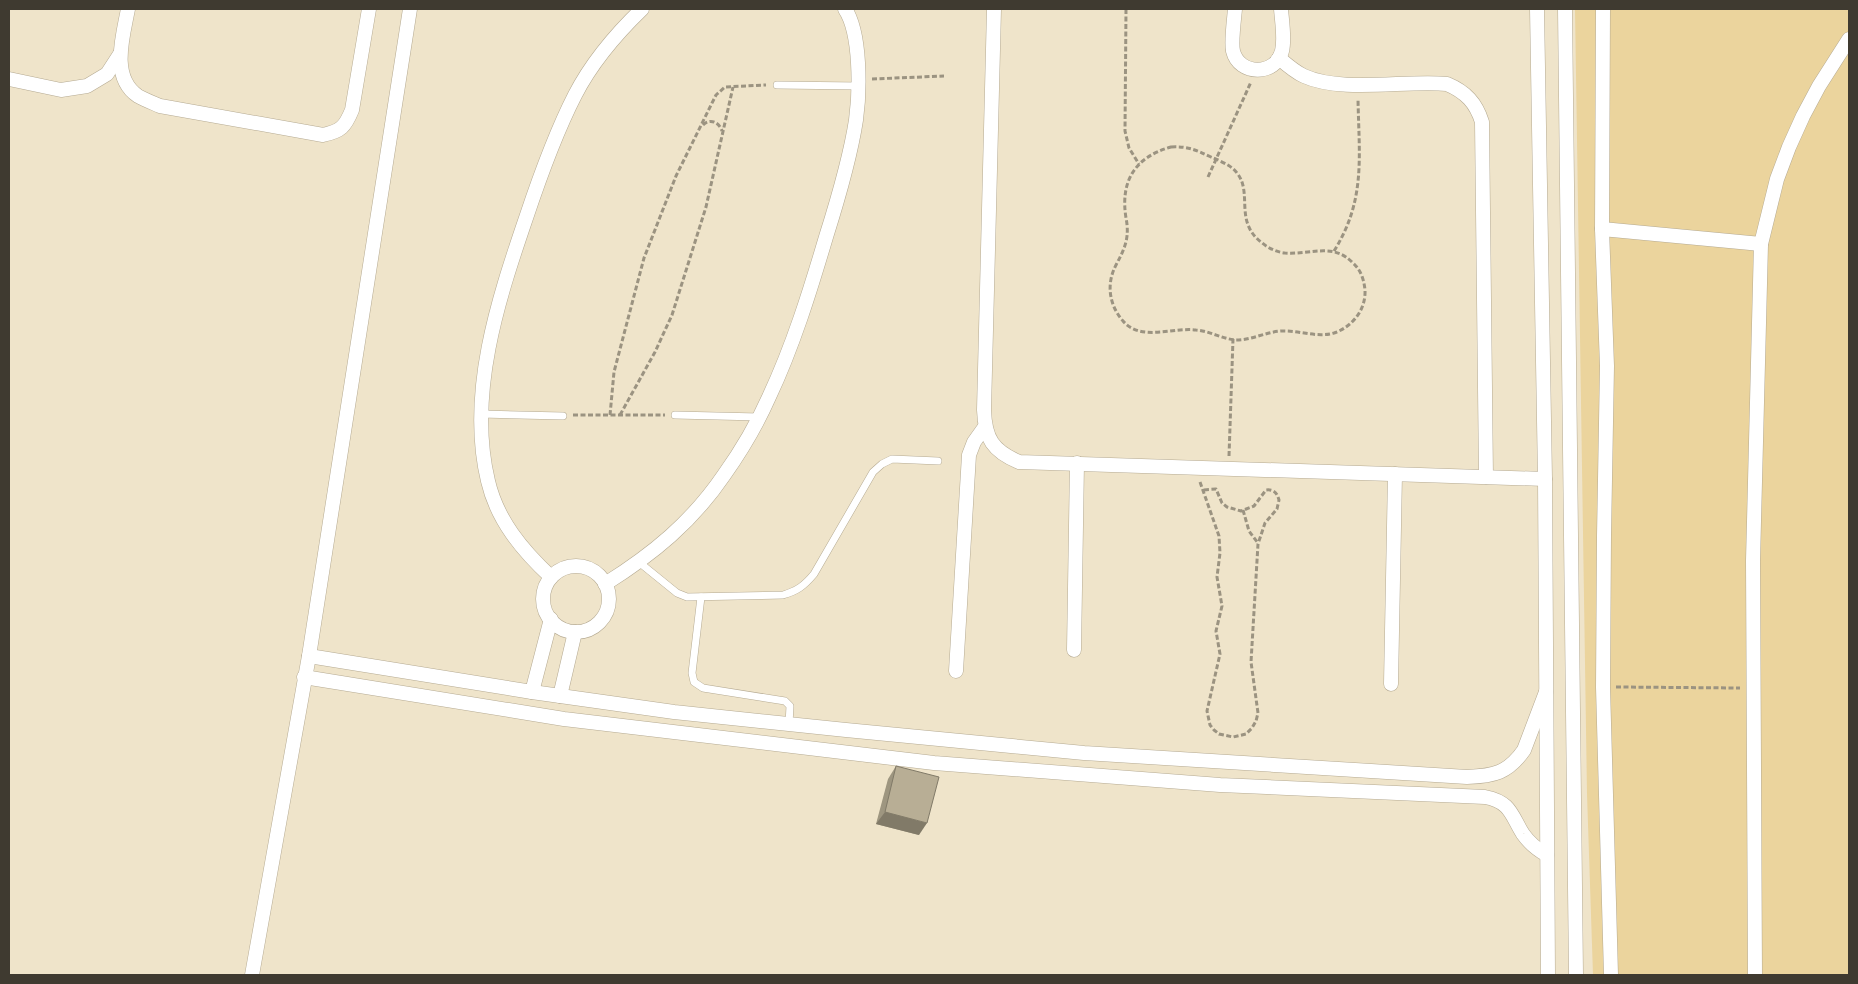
<svg xmlns="http://www.w3.org/2000/svg" width="1858" height="984" viewBox="0 0 1858 984" font-family="Mulish,sans-serif">
	<rect width="100%" height="100%" fill="#efe4ca"/>
	<polygon fill="#ebd49d" points="1575,9 1849,9 1849,975 1593,975 1587,794"/>
	<g fill="none" stroke-linecap="round" stroke-linejoin="round">
		<defs>
			<g id="lane">
				<polyline points="777,85 859,86"/>
				<polyline points="481,414 563,416"/>
				<polyline points="675,415 759,417"/>
				<path d="M640,563L677,593L687,597L783,595C797,591 804,586 814,574L873,472L882,464L892,459L938,461"/>
				<polyline points="701,597 692,673 694,682 703,688 785,701 790,706 789,724"/>
			</g>
			<g id="street">
				<path d="M128,9C123,36 110,77 138,96C145,100 153,103 160,106L323,135C341,131 345,127 352,110L369,9"/>
				<path d="M994,9L984,410C985,439 993,451 1019,462L1545,479"/>
				<path d="M1235,9C1234,20 1231,42 1233,51C1239,76 1276,76 1282,51C1285,39 1282,22 1281,9"/>
				<polyline points="1537,9 1545,479 1548,975"/>
				<polyline points="1565,9 1576,975"/>
				<polyline points="1603,9 1602,229 1607,366 1604,536 1603,687 1611,975"/>
				<path d="M1279,58C1287,65 1295,72 1304,76C1341,93 1406,80 1447,84C1466,92 1476,103 1482,122L1486,477"/>
				<polyline points="9,79 61,90 87,86 107,74 120,54"/>
				<polyline points="1602,229 1761,244"/>
				<circle cx="576" cy="599" r="33"/>
				<path d="M551,577C522,550 497,520 488,481C467,394 498,300 526,218C540,176 555,134 575,95C592,62 616,34 642,9"/>
				<path d="M605,584C653,554 692,522 724,475C741,451 757,424 769,397C793,346 810,291 826,237C838,199 850,159 856,120C860,91 861,33 845,9"/>
				<polyline points="1074,650 1077,463"/>
				<path d="M309,656L532,692L674,712L846,730L1084,753L1467,777C1494,776 1508,773 1524,750L1546,692"/>
				<polyline points="956,671 969,455 974,442 984,428"/>
				<path d="M304,677L564,719L934,763L1220,785L1485,797C1511,802 1511,815 1523,834C1530,844 1538,850 1547,855"/>
				<polyline points="1391,684 1395,474"/>
				<polyline points="532,692 551,619"/>
				<polyline points="560,696 575,632"/>
				<polyline points="252,975 309,656 410,9"/>
				<polyline points="1755,975 1753,561 1761,244 1777,179 1789,147 1803,116 1819,86 1849,39"/>
			</g>
		</defs>
		<use href="#lane" stroke="#b5aa92" stroke-width="8"/>
		<use href="#street" stroke="#b5aa92" stroke-width="15"/>
		<g stroke="#9b9381" stroke-width="3" stroke-dasharray="5 2.5" stroke-linecap="butt">
			<polyline points="1126,9 1125,131 1129,148 1139,164"/>
			<polyline points="872,79 944,76"/>
			<path d="M703,125C710,118 719,122 722,131"/>
			<path d="M1171,147C1188,146 1196,150 1211,157C1220,161 1231,165 1237,173C1253,193 1234,221 1261,242C1268,248 1276,252 1285,253C1310,255 1333,242 1353,263C1361,270 1364,280 1365,290C1366,310 1352,327 1334,333C1316,338 1299,330 1281,331C1266,332 1252,340 1236,340C1222,339 1210,331 1196,330C1173,327 1141,342 1123,321C1109,305 1106,284 1116,265C1119,259 1122,254 1124,248C1128,238 1128,228 1126,218C1120,181 1135,157 1171,147Z"/>
			<polyline points="1208,177 1251,82"/>
			<path d="M1334,251C1366,200 1359,157 1358,99"/>
			<polyline points="573,415 665,415"/>
			<polyline points="610,415 614,372 644,258 676,176 716,95 725,87 766,85"/>
			<polyline points="620,415 655,352 672,315 706,207 733,87"/>
			<polyline points="1229,456 1233,339"/>
			<path d="M1200,482L1219,536L1220,553L1217,577L1222,606L1216,631L1220,654L1207,711L1210,725L1214,730L1219,734L1233,737L1246,734L1252,728L1256,721L1258,713L1251,662L1258,544L1265,523L1277,509L1279,500C1277,493 1274,489 1266,490L1254,506L1241,511L1227,507L1222,503L1216,489L1203,490"/>
			<polyline points="1243,510 1249,531 1258,543"/>
			<polyline points="1616,687 1740,688"/>
		</g>
		<use href="#lane" stroke="#fff" stroke-width="7"/>
		<use href="#street" stroke="#fff" stroke-width="14"/>
	</g>
	<polygon fill="#9e9680" points="896,766 919,835 876,824 888,779"/>
	<polygon fill="#817a68" points="885,812 927,823 919,835 876,824"/>
	<polygon fill="#b8ae95" stroke="#817a68" points="896,766 939,777 927,823 885,812"/>
	<rect width="1858" height="984" fill="none" stroke="#3f3a30" stroke-width="20"/>
</svg>
